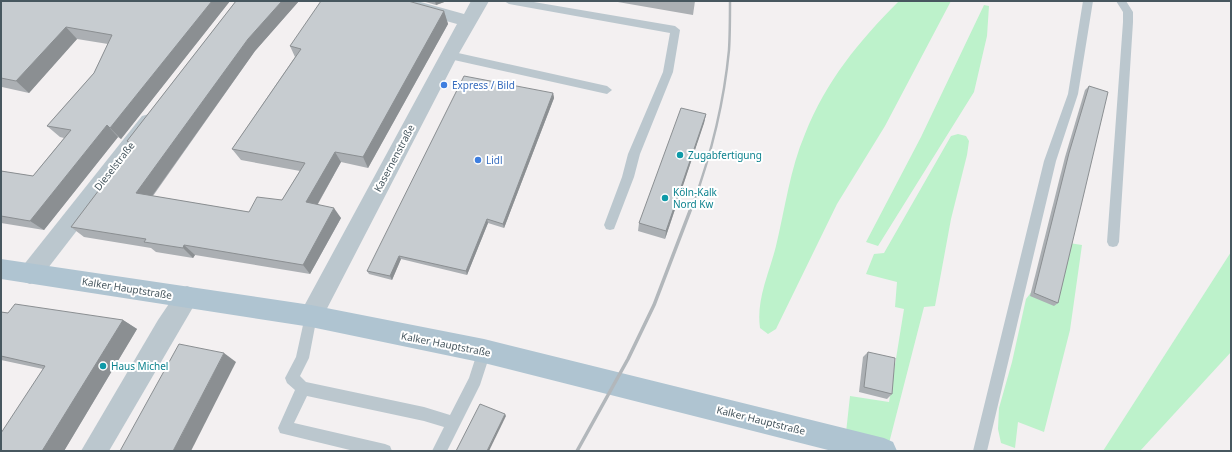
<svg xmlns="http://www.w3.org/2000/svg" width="1232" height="452" viewBox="0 0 1232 452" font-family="'Noto Sans',sans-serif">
	<rect width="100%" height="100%" fill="#f3f0f1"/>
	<g fill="#bdf2cb">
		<path d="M899,1H951L885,126L837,204L776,329L768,334L760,328C756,299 769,274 776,246C785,209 790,169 805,134C826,81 859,41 899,1Z"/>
		<polygon points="984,5 989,6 987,36 974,92 878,246 866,242 921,137"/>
		<polygon points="958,134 966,136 969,141 967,155 951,219 935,306 924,307 887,451 844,451 850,396 889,402 904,309 895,307 897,282 866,274 874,254 884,253 951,136"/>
		<polygon points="1069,243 1082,245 1070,330 1044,432 1018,422 1015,448 1001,443 998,429 999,408 1012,362 1026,299"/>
		<polygon points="1231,252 1231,352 1140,451 1103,451"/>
	</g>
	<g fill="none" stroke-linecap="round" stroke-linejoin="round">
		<g fill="#bbc7ce" fill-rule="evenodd">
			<polygon points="504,1 528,1 675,26 680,30 673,72 640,154 634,177 614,229 610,230 606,229 604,225 622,177 628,154 663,72 670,33 509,4"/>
			<polygon points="1083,1 1093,1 1078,94 1056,161 987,451 973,451 1044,161 1068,94"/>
			<polygon points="1116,1 1126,1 1133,12 1133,22 1119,242 1117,246 1113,247 1109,246 1107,242 1123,22 1123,12"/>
			<polygon points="449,51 607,86 612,90 607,94 445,58 444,55 445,52"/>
			<polygon points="311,310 316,312 317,316 309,358 300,376 306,382 424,407 450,415 469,378 479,347 484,345 489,347 491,351 480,385 447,451 432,451 444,427 424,421 307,396 294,423 385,444 390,446 392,451 354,451 280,433 278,428 295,390 287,383 285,378 296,357 305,316 306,312"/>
		</g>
		<g fill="#bbc7ce" fill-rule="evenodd">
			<polygon points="386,1 417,1 464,14 471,1 489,1 458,55 319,324 311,327 303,324 299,316 303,308 457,24 389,5"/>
			<polygon points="149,114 156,116 159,122 156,128 38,281 30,284 22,281 19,274 22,267 142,116"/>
			<polygon points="187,286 195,289 199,297 109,451 81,451 158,320 179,289"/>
		</g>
		<polygon fill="#afc4d1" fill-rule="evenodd" points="1,259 311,305 484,339 884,438 893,442 897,451 832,451 484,363 311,327 1,279"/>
		<path stroke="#b2b7bb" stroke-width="2.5" d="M693,204C711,155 724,102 729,50C730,34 730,17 730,1"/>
		<polyline stroke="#b2b7bb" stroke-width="3.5" points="577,451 628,359 654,305 693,203"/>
	</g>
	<g fill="#abafb3">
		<polygon points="1,1 230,1 121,139 118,137 44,230 1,223 1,171 33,176 64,138 60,137 47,126 94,73 108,44 77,39 29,93 2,87 1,88"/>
		<polygon points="236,1 299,1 255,51 153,196 249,212 282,200 300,171 241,160 232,149 295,57 290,46 444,11 448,24 368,168 341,162 318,204 341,218 310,274 195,255 193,258 156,252 151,248 84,237 71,227 132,146 127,141"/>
		<polygon points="422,1 447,1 436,5"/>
		<polygon points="612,1 695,1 693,15"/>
		<polygon points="1089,86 1058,303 1054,306 1030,296 1065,157 1085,90"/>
		<polygon points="553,93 554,98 504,228 488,223 467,275 401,259 392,280 369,274 367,271"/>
		<polygon points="706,114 704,123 665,239 638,231 639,223"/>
		<polygon points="1,312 8,313 123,320 137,329 64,451 1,451 43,369 1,360"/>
		<polygon points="868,352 892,394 887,399 859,392 863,357"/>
	</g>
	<g fill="#8b8f92">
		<polygon points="212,1 230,1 121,139 110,128"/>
		<polygon points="282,1 299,1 255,51 147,203 136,193 248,39"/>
		<polygon points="435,1 447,1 436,5"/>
		<polygon points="444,11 448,24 368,168 363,157"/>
		<polygon points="66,27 77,39 29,93 16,81"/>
		<polygon points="553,93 554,98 504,228 503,224"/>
		<polygon points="706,114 704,123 665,239 666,231"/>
		<polygon points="107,125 118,137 44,230 30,221"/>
		<polygon points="335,152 341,162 313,212 306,202"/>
		<polygon points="334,208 341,218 310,274 303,265"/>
		<polygon points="487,219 488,223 467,275 466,271"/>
		<polygon points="184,245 195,255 193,258 183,248"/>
		<polygon points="399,256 401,259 392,280 390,276"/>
		<polygon points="123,320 137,329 64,451 42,451"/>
		<polygon points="224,353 236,362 191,451 173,451"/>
		<polygon points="505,414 506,416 489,451 487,451"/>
	</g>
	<g fill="#c7ccd0" stroke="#8b8f92">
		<polygon points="1,1 212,1 110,128 107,125 30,221 1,216 1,171 33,176 71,130 47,126 94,73 112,35 66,27 16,81 1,78"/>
		<polygon points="236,1 282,1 248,39 136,193 249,212 257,197 282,200 305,163 232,149 301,49 290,46 321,1 408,1 444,11 363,157 335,152 306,202 334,208 303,265 184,245 183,248 144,242 146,239 71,227 133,145 127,141"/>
		<polygon points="464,76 553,93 503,224 487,219 466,271 399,256 390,276 367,271"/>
		<polygon points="1089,86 1108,92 1058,303 1034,293 1069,153"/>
		<polygon points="681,108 706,114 666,231 639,223"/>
		<polygon points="15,304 123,320 42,451 1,451 1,433 45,366 1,356 1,312 8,313"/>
		<polygon points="179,344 224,353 173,451 120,451"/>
		<polygon points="868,352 895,358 892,394 864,387"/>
		<polygon points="480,404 505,414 487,451 456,451"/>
	</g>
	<g fill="#3f7fe0" stroke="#fff" stroke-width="1.5">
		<circle cx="444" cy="85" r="4"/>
		<circle cx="478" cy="160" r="4"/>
	</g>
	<g fill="#0f9aa8" stroke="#fff" stroke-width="1.5">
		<circle cx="680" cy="155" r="4"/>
		<circle cx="665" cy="198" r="4"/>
		<circle cx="103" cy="366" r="4"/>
	</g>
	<g text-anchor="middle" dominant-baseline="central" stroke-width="4" stroke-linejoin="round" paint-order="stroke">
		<g font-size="10" fill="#366cbe" stroke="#fff" text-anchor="start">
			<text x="452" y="85">Express / Bild</text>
			<text x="486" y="160">Lidl</text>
		</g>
		<g font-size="10" fill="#0d838f" stroke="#fff" text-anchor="start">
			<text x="688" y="155">Zugabfertigung</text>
			<text x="673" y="192">Köln-Kalk<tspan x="673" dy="12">Nord Kw</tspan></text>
			<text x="111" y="366">Haus Michel</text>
		</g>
		<g font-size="10" fill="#47575f" stroke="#fff">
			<text transform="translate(394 158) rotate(-62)">Kasernenstraße</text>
			<text transform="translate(114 166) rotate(-52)">Dieselstraße</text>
			<text transform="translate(127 288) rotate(9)">Kalker Hauptstraße</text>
			<text transform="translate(446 344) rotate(11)">Kalker Hauptstraße</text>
			<text transform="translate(761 420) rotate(14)">Kalker Hauptstraße</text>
		</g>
	</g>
	<rect width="1232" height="452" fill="none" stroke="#47575f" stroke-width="4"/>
</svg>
